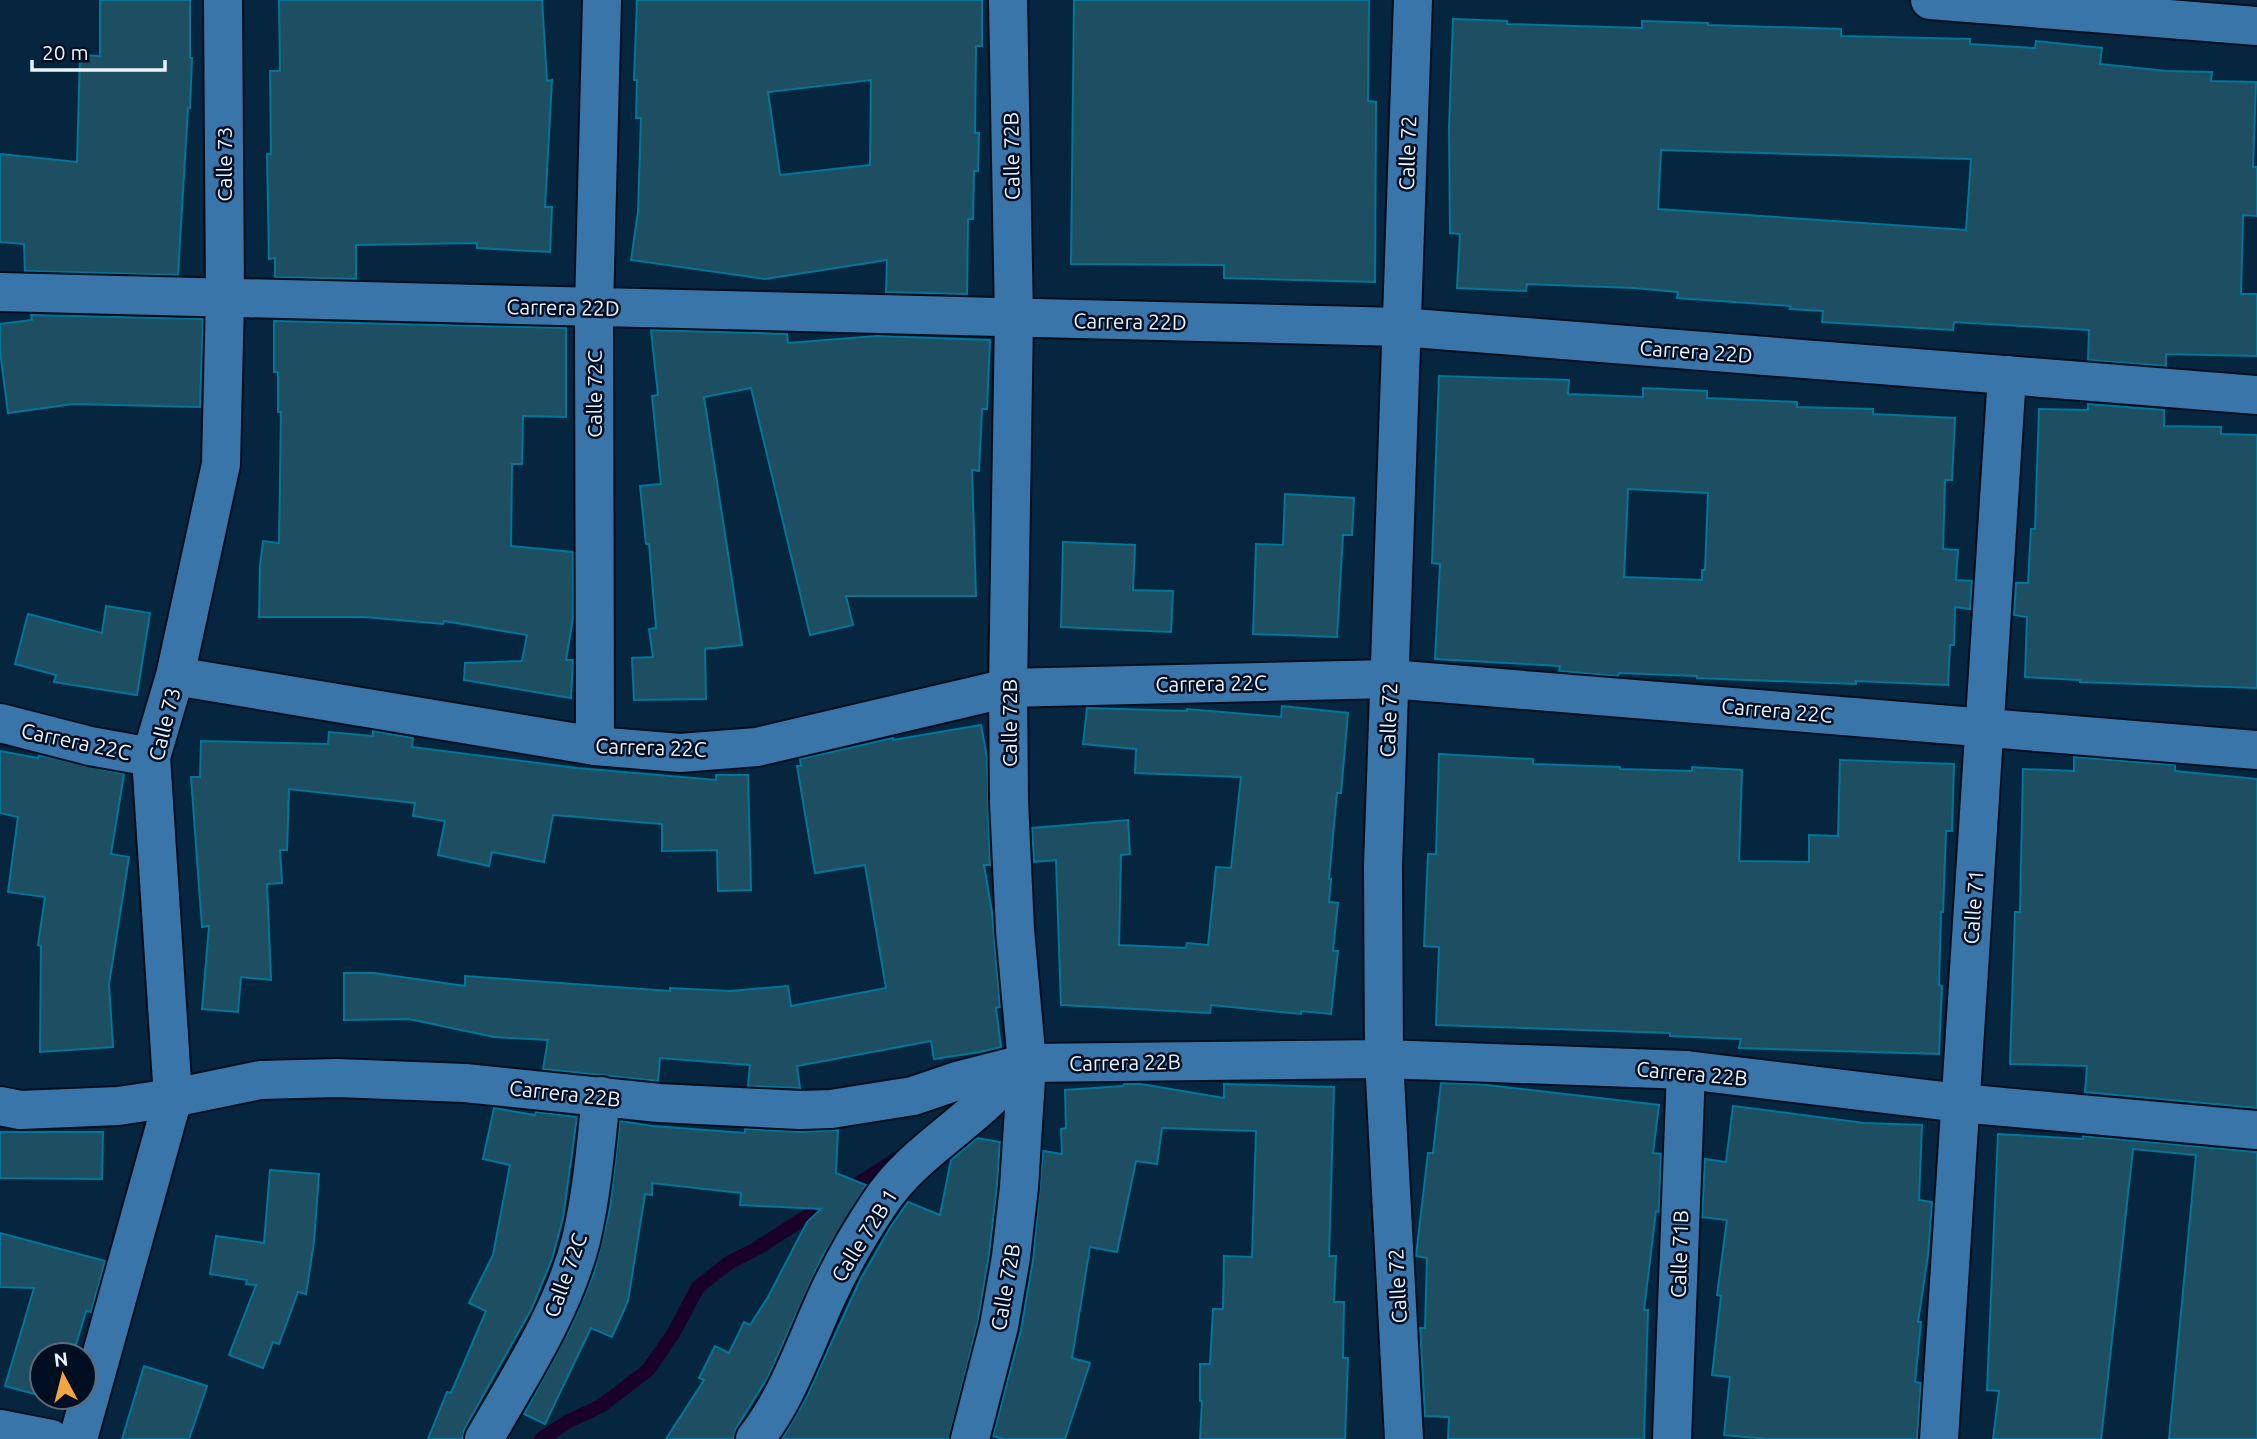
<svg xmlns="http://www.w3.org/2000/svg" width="2257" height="1439" viewBox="0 0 2257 1439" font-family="Ubuntu,sans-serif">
	<rect width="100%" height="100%" fill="#062640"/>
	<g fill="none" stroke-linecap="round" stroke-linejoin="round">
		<polyline stroke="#190129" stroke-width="14" points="541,1439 569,1421 601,1406 648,1370 673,1334 698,1287 730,1262 756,1249 897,1159"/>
	</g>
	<g fill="#1e4e61" stroke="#007699" stroke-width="2" fill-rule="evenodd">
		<polygon points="100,0 190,0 190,58 192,58 190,108 188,108 178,275 25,271 24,244 0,242 0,154 77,162 80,55 100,56"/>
		<polygon points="279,0 542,0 547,81 552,80 545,207 552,207 550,252 477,248 477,243 356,245 356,279 275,277 275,258 269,259 267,154 271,154 270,71 280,71"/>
		<path d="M637,0H982V46H976L975,133H979L978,171H974L973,219H968L967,294L886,292L887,260L765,279L631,260L638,212L641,118H636L637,80H634ZM871,80L870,165L780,175L768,92Z"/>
		<polygon points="1074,0 1369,0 1368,101 1376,102 1375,282 1224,278 1224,265 1071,264"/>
		<path d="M1453,19L1507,21V24L1642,28V21L1708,23V25L1841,29V36L1970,39V44L2035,48L2036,41L2102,48L2100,64L2167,71L2212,72L2211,81L2256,82L2253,167H2257V216L2243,215L2241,294H2257V356L2166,354V366L2088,360L2089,330L1954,322L1953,330L1822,322L1823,311L1790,309L1791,306L1677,298L1678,292L1634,288L1527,284L1526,291L1457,288L1460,234L1450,233L1449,127ZM1661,150L1971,159L1966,230L1658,209Z"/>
		<polygon points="31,315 203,319 200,407 73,404 8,413 0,351 0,324 32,320"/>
		<polygon points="274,321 566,328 566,417 523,416 522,464 512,464 511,546 573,552 573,618 566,660 573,660 571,698 464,680 465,663 522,661 527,635 444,621 443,624 365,617 259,617 260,566 263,541 279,543 281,412 278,412 278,372 274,372"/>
		<polygon points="651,330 787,334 788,343 877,336 990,340 987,409 982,409 979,471 972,470 976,596 846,596 853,625 810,635 751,388 704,397 742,645 705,649 706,699 634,700 632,658 653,657 649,629 656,628 649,544 646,544 640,486 661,484 652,396 658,395"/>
		<path d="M1439,376L1569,380L1568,394L1643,397V388L1707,391V398L1797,402V407L1873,409V414L1955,418L1952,480H1945L1943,549L1958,550L1956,580L1972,581L1970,609L1955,607L1954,645H1950L1948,685L1856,681V684L1697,678V676L1619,673L1618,676L1559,671L1560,666L1435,659L1440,564L1432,563ZM1628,489L1708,493L1705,570H1702V580L1624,577Z"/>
		<polygon points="2088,404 2164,410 2164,426 2221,427 2221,434 2257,435 2257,688 2080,682 2080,680 2025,677 2027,617 2014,615 2016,583 2028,583 2031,529 2035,529 2039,409 2088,410"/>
		<polygon points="1285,494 1354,498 1352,535 1343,535 1337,637 1253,634 1256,544 1283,545"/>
		<polygon points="1063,542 1135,545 1133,590 1173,591 1171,632 1061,627"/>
		<polygon points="106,606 150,613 137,695 54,682 56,675 15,664 28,614 102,633"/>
		<polygon points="1282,706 1348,713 1341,793 1337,793 1329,879 1331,879 1329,902 1338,903 1333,951 1338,951 1331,1014 1301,1011 1301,1014 1211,1005 1210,1013 1061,1005 1056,860 1034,862 1032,828 1128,820 1130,854 1121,855 1119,945 1186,948 1187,943 1208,945 1216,867 1231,868 1241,777 1135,773 1136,749 1083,744 1087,708 1187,711 1187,709 1281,717"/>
		<polygon points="981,725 987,757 990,865 984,865 992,912 1000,1007 996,1008 1001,1047 980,1052 934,1059 931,1041 797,1066 800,1088 748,1086 750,1065 660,1058 658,1081 543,1069 548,1040 494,1037 409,1019 344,1020 344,973 374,973 465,986 465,976 670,991 670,988 730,991 788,986 791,1006 886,988 865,865 815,873 797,766 801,766 800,759 893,738 893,740"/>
		<polygon points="373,731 413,738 412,747 577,768 716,780 716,775 748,775 751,890 718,891 717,850 662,851 662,824 553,815 544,862 492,852 489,866 438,855 445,821 413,816 415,803 289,789 287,850 280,850 282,883 267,884 271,980 241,977 238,1012 202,1009 209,926 202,927 191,777 200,777 201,741 328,744 329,732 373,736"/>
		<polygon points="0,751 38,758 39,755 124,774 111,854 129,857 109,984 113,1047 40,1052 41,946 38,945 45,897 8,892 18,817 0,813"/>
		<polygon points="1439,754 1533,759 1533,764 1620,767 1620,769 1692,771 1692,767 1742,770 1739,861 1809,862 1809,835 1838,836 1840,760 1954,764 1952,831 1946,831 1943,912 1941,912 1939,985 1942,986 1939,1054 1739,1048 1741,1039 1670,1036 1670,1033 1436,1025 1439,947 1424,946 1428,854 1436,854"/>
		<polygon points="2074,757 2175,765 2175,771 2257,779 2257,1108 2085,1092 2087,1066 2010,1064 2015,912 2020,912 2023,769 2074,771"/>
		<polygon points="1441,1083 1478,1084 1659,1105 1653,1153 1661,1154 1659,1212 1656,1211 1644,1310 1648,1310 1644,1439 1448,1439 1449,1417 1425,1416 1420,1328 1425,1328 1427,1258 1416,1256 1428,1153 1433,1153"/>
		<polygon points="1124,1084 1141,1084 1224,1098 1224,1084 1334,1087 1329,1256 1336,1256 1334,1302 1344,1302 1343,1358 1348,1358 1345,1439 1200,1439 1202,1401 1200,1401 1200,1364 1210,1364 1213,1309 1223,1309 1224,1256 1252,1257 1256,1131 1162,1128 1157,1164 1136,1161 1117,1252 1090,1247 1072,1358 1090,1363 1065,1439 1003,1439 993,1436 1021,1330 1033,1260 1043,1151 1062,1154 1061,1129 1066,1128 1065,1090 1123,1086"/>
		<polygon points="1733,1106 1864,1123 1922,1125 1919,1200 1932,1202 1928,1255 1918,1322 1921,1322 1915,1382 1921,1383 1917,1439 1768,1439 1724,1435 1730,1377 1712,1375 1721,1296 1717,1295 1727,1220 1702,1217 1705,1159 1726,1162"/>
		<polygon points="494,1108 535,1115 536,1112 577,1117 563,1218 552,1259 532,1308 465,1428 462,1439 428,1439 447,1392 451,1393 486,1311 469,1303 493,1255 510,1165 483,1159"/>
		<polygon points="620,1121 653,1126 745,1133 745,1129 801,1132 838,1130 836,1173 866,1185 821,1259 768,1377 737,1427 733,1439 666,1439 704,1380 699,1378 715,1346 729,1353 744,1322 750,1325 768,1297 807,1222 821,1209 740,1205 741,1193 652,1183 652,1195 645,1194 628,1301 612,1337 591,1328 545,1424 524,1414 571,1327 594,1273 610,1208"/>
		<polygon points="0,1132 103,1132 102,1179 0,1178"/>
		<polygon points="1998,1134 2083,1139 2083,1136 2257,1152 2257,1439 2169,1439 2196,1155 2133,1149 2101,1439 1993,1439 1999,1391 1987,1390"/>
		<polygon points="977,1138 1000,1142 997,1185 989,1254 978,1321 949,1439 782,1439 807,1396 860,1280 891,1226 908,1202 940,1215 951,1160"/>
		<polygon points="270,1170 319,1174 314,1242 306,1294 298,1292 279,1344 273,1342 263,1368 229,1355 256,1285 246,1284 247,1280 210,1274 216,1236 264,1243"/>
		<polygon points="0,1233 105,1261 91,1312 86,1311 73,1355 42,1355 42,1396 5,1386 34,1288 0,1287"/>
		<polygon points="144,1366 207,1386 189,1439 122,1439"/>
	</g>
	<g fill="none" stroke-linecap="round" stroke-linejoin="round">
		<defs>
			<g id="minor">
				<polyline points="1930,0 2257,26"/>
				<polyline points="0,292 1400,327 2257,395"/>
				<polyline points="175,676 595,746 680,753 757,747 1008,688 1390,679 2257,750"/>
				<polyline points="0,723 90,746 151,757"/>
				<polyline points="595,746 594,307 602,0"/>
				<polyline points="0,1106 20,1110 118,1106 173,1098 260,1080 337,1078 465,1083 659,1103 800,1110 831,1109 913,1096 957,1081 1027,1063 1384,1059 1686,1070 1960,1103 2257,1130"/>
				<polyline points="0,1429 51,1439"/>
				<polyline points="78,1439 173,1098 151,757 175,676 221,464 225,298 223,0"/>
				<path d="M484,1439C520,1376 563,1311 581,1240C592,1193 596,1144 601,1096"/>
				<path d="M755,1439C789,1396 806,1341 829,1292C843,1262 861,1231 879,1204C915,1148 981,1119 1019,1065"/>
				<polyline points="970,1439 999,1326 1011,1257 1019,1187 1027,1063 1015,930 1009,801 1008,688 1014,318 1008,0"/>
				<polyline points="1404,1439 1384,1059 1383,866 1413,0"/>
				<polyline points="1672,1439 1686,1070"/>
				<polyline points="1939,1439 2007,375"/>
			</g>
		</defs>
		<use href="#minor" stroke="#010e1e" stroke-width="42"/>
		<use href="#minor" stroke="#3a75aa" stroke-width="38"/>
	</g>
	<g text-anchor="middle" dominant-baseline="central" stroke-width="5" stroke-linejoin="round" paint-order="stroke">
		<g font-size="21" fill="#e7f3ff" stroke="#000e22">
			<text transform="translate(1407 153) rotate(-88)">Calle 72</text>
			<text transform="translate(1011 156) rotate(-91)">Calle 72B</text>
			<text transform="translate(224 164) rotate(-90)">Calle 73</text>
			<text transform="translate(563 307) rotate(1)">Carrera 22D</text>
			<text transform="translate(1130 321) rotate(1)">Carrera 22D</text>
			<text transform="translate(1696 351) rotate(4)">Carrera 22D</text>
			<text transform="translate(594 394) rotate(-90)">Calle 72C</text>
			<text transform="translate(1211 683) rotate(-1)">Carrera 22C</text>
			<text transform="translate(1777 710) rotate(5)">Carrera 22C</text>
			<text transform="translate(1388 720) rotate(-88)">Calle 72</text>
			<text transform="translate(1009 723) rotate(-90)">Calle 72B</text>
			<text transform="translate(164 724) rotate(-76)">Calle 73</text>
			<text transform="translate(76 741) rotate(12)">Carrera 22C</text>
			<text transform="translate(651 747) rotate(2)">Carrera 22C</text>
			<text transform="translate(1973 907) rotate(-86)">Calle 71</text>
			<text transform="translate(1125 1062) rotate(-1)">Carrera 22B</text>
			<text transform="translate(1692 1073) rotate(5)">Carrera 22B</text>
			<text transform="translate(565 1093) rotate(6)">Carrera 22B</text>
			<text transform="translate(864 1235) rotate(-58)">Calle 72B 1</text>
			<text transform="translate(1679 1254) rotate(-88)">Calle 71B</text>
			<text transform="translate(565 1275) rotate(-70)">Calle 72C</text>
			<text transform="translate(1397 1286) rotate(-93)">Calle 72</text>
			<text transform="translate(1005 1287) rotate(-80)">Calle 72B</text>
		</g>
	</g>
	<g transform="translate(63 1376) rotate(353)"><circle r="33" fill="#000e22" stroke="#5c6a7a" stroke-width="2"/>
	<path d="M0-5L12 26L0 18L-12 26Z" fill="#f3a443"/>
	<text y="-10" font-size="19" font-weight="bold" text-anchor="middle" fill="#e7f3ff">N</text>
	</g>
	<path d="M32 60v10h133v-10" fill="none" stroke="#e7f3ff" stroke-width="3.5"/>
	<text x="42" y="60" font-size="21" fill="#e7f3ff" stroke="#000e22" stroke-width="5" paint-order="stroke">20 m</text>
</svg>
